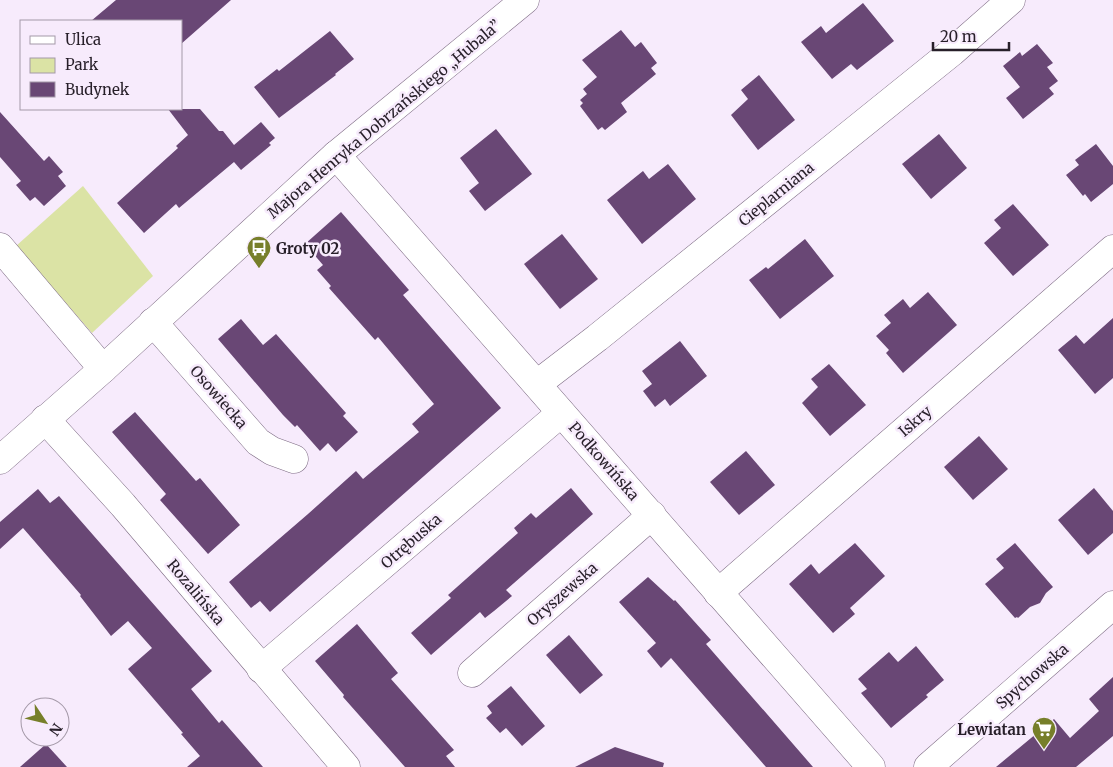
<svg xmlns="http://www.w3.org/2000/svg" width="1113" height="767" viewBox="0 0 1113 767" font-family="Merriweather,serif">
	<rect width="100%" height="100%" fill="#f7ebfc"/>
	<polygon fill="#dbe3a5" points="83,186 153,276 92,333 16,246"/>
	<g fill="#694775">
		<polygon points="116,0 231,0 181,44 181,21 91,21"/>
		<polygon points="863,3 894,41 857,70 851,64 832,79 801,42 821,26 826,33"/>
		<polygon points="621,30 635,47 641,42 657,63 651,68 656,74 621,103 627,112 605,130 602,127 598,130 580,106 583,103 580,100 587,94 583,89 597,77 582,60"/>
		<polygon points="330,31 354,59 335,74 336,75 279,118 254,87 277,69 279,71"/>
		<polygon points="1037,44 1053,63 1047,67 1058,81 1049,88 1054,94 1023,119 1006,98 1020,87 1003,66 1020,52 1022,56"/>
		<polygon points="759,75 795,120 758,150 731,115 748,99 741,90"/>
		<polygon points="168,109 200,109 219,131 223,131 234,145 261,122 275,138 269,143 271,145 241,170 234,162 179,208 176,204 144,233 117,203 178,148 176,146 188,135"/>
		<polygon points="0,112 44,161 49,156 63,172 58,176 66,186 44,206 35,197 30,201 16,185 21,181 0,157"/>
		<polygon points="496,129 532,174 485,211 469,191 479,183 460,158"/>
		<polygon points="939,134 967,168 931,199 902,164"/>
		<polygon points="1096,144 1113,166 1113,184 1091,202 1085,194 1083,196 1066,175 1079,165 1075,160"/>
		<polygon points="668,164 696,199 642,244 607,200 643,171 649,179"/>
		<polygon points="1013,204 1049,245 1013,276 984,243 1001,228 994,220"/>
		<polygon points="341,212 409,290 403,295 501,408 270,612 260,601 251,608 229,582 308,514 356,471 363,479 419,432 412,424 434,404 378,337 375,340 329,288 331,286 317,270 323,265 305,244"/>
		<polygon points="562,234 598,279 560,309 524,264"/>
		<polygon points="805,239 834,276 780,319 749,280 766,267 768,269"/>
		<polygon points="928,292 957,325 903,373 886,353 889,350 876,336 891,323 884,315 903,299 910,308"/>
		<polygon points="1113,318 1113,378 1095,394 1058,350 1076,335 1084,344"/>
		<polygon points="241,319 263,345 276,334 346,413 343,416 358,432 336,452 328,443 320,451 297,425 295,427 283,415 218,339"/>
		<polygon points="680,341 707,376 670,406 665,399 655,407 643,391 652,384 642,371"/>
		<polygon points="829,364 866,405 830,436 802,403 818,387 811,379"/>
		<polygon points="135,412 196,481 200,478 240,525 208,554 160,500 166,494 112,432"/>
		<polygon points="979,436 1008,469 973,500 944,467"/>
		<polygon points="746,451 775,485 739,515 710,482"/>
		<polygon points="571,488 593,514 506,590 512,596 494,611 485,618 480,612 431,655 411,633 451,598 448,595 518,533 514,528 531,513 536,518"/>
		<polygon points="1094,488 1113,511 1113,533 1088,555 1058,520"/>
		<polygon points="38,489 50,503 59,496 212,671 191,689 219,723 222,720 263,767 187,767 200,756 181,734 183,733 128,669 152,648 128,621 111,636 80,596 81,595 23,528 0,549 0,522"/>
		<polygon points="855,543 885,576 850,608 855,614 833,633 789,584 811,564 819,574"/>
		<polygon points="1015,543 1053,587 1046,593 1040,603 1030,607 1018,618 1017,617 1015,618 985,584 1004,568 996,559"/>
		<polygon points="648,577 674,601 675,600 711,640 706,644 813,767 766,767 671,658 661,668 647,651 656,643 619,602"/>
		<polygon points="357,624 398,673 391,679 454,750 446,756 455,767 405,767 343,697 344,695 315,661"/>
		<polygon points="569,635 603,675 580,694 546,655"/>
		<polygon points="916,646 944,680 926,695 928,697 891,728 861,693 867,689 858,679 889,652 898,662"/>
		<polygon points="1113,677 1113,736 1076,767 996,767 1054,719 1070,738 1099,711 1089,699"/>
		<polygon points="511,686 545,726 522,746 506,728 500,733 486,718 492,713 487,706"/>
		<polygon points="46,744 67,767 20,767"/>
		<polygon points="615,747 664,763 663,767 575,767"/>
	</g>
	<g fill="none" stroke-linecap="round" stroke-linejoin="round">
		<defs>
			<g id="minor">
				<polyline points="336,155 871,767"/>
				<polyline points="0,247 103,369"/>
				<polyline points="153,322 258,442 272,451 294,459"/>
				<polyline points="537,384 597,338 952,52 1011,0"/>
				<polyline points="45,419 123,505 346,767"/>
				<polyline points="718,593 1113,249"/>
				<polyline points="261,669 561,413"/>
				<polyline points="472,673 652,515"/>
				<polyline points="928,767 1113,605"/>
			</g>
			<polyline id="tertiary" points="0,460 103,369 336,155 525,0"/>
		</defs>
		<use href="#minor" stroke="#7d6b83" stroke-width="29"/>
		<use href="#tertiary" stroke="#7d6b83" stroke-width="29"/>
		<use href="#minor" stroke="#fff" stroke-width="28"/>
		<use href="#tertiary" stroke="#fff" stroke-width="28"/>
	</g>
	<defs>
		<symbol id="bus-pin" viewBox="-11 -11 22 30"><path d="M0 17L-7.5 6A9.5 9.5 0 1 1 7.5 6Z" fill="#777f2a" stroke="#f7ebfc"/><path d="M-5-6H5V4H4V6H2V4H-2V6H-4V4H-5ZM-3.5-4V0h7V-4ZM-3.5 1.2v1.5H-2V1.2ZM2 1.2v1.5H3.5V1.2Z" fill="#fff"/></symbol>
		<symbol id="supermarket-pin" viewBox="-11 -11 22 30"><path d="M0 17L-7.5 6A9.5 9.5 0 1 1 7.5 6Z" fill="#777f2a" stroke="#f7ebfc"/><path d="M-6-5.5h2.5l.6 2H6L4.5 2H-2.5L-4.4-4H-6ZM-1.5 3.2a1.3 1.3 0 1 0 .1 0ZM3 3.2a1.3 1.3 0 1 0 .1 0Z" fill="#fff"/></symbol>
	</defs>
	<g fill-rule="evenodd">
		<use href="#bus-pin" x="245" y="234" width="28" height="38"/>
		<use href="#supermarket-pin" x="1030" y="715" width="28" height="38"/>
	</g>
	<g text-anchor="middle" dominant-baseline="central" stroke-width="5" stroke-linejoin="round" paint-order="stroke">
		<g font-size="15" fill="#271f29" stroke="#f7ebfc">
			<text transform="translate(384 119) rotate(-40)">Majora Henryka Dobrzańskiego „Hubala”</text>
			<text transform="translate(776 194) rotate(-39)">Cieplarniana</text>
			<text transform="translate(219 397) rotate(49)">Osowiecka</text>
			<text transform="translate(915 421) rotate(-41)">Iskry</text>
			<text transform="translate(604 461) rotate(49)">Podkowińska</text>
			<text transform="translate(411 541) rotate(-41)">Otrębuska</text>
			<text transform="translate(196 592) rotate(50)">Rozalińska</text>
			<text transform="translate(562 594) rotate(-41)">Oryszewska</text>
			<text transform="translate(1032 676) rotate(-41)">Spychowska</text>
		</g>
		<g font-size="15" font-weight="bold" fill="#271f29" stroke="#f7ebfc" text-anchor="start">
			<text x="276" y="248">Groty 02</text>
			<text x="1026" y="729" text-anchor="end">Lewiatan</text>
		</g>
	</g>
	<rect x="20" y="20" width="162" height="90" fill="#f7ebfc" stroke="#a499a8"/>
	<rect x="30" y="36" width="25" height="8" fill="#ffffff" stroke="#a499a8"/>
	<text x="65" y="45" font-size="15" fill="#271f29">Ulica</text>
	<rect x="30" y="58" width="25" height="15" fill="#dbe3a5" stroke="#a499a8"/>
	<text x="65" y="70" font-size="15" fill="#271f29">Park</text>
	<rect x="30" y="82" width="25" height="15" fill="#694775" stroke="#a499a8"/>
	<text x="65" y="95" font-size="15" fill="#271f29">Budynek</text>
	<g transform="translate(45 722) rotate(125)"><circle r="24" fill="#f7ebfc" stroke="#a499a8"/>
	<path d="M0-4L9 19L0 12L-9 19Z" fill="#777f2a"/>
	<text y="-8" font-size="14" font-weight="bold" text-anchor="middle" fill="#271f29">N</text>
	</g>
	<path d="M933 42v8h76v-8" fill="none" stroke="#271f29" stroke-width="2.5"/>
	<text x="940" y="42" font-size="15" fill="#271f29" stroke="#f7ebfc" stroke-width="4" paint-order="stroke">20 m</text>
</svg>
